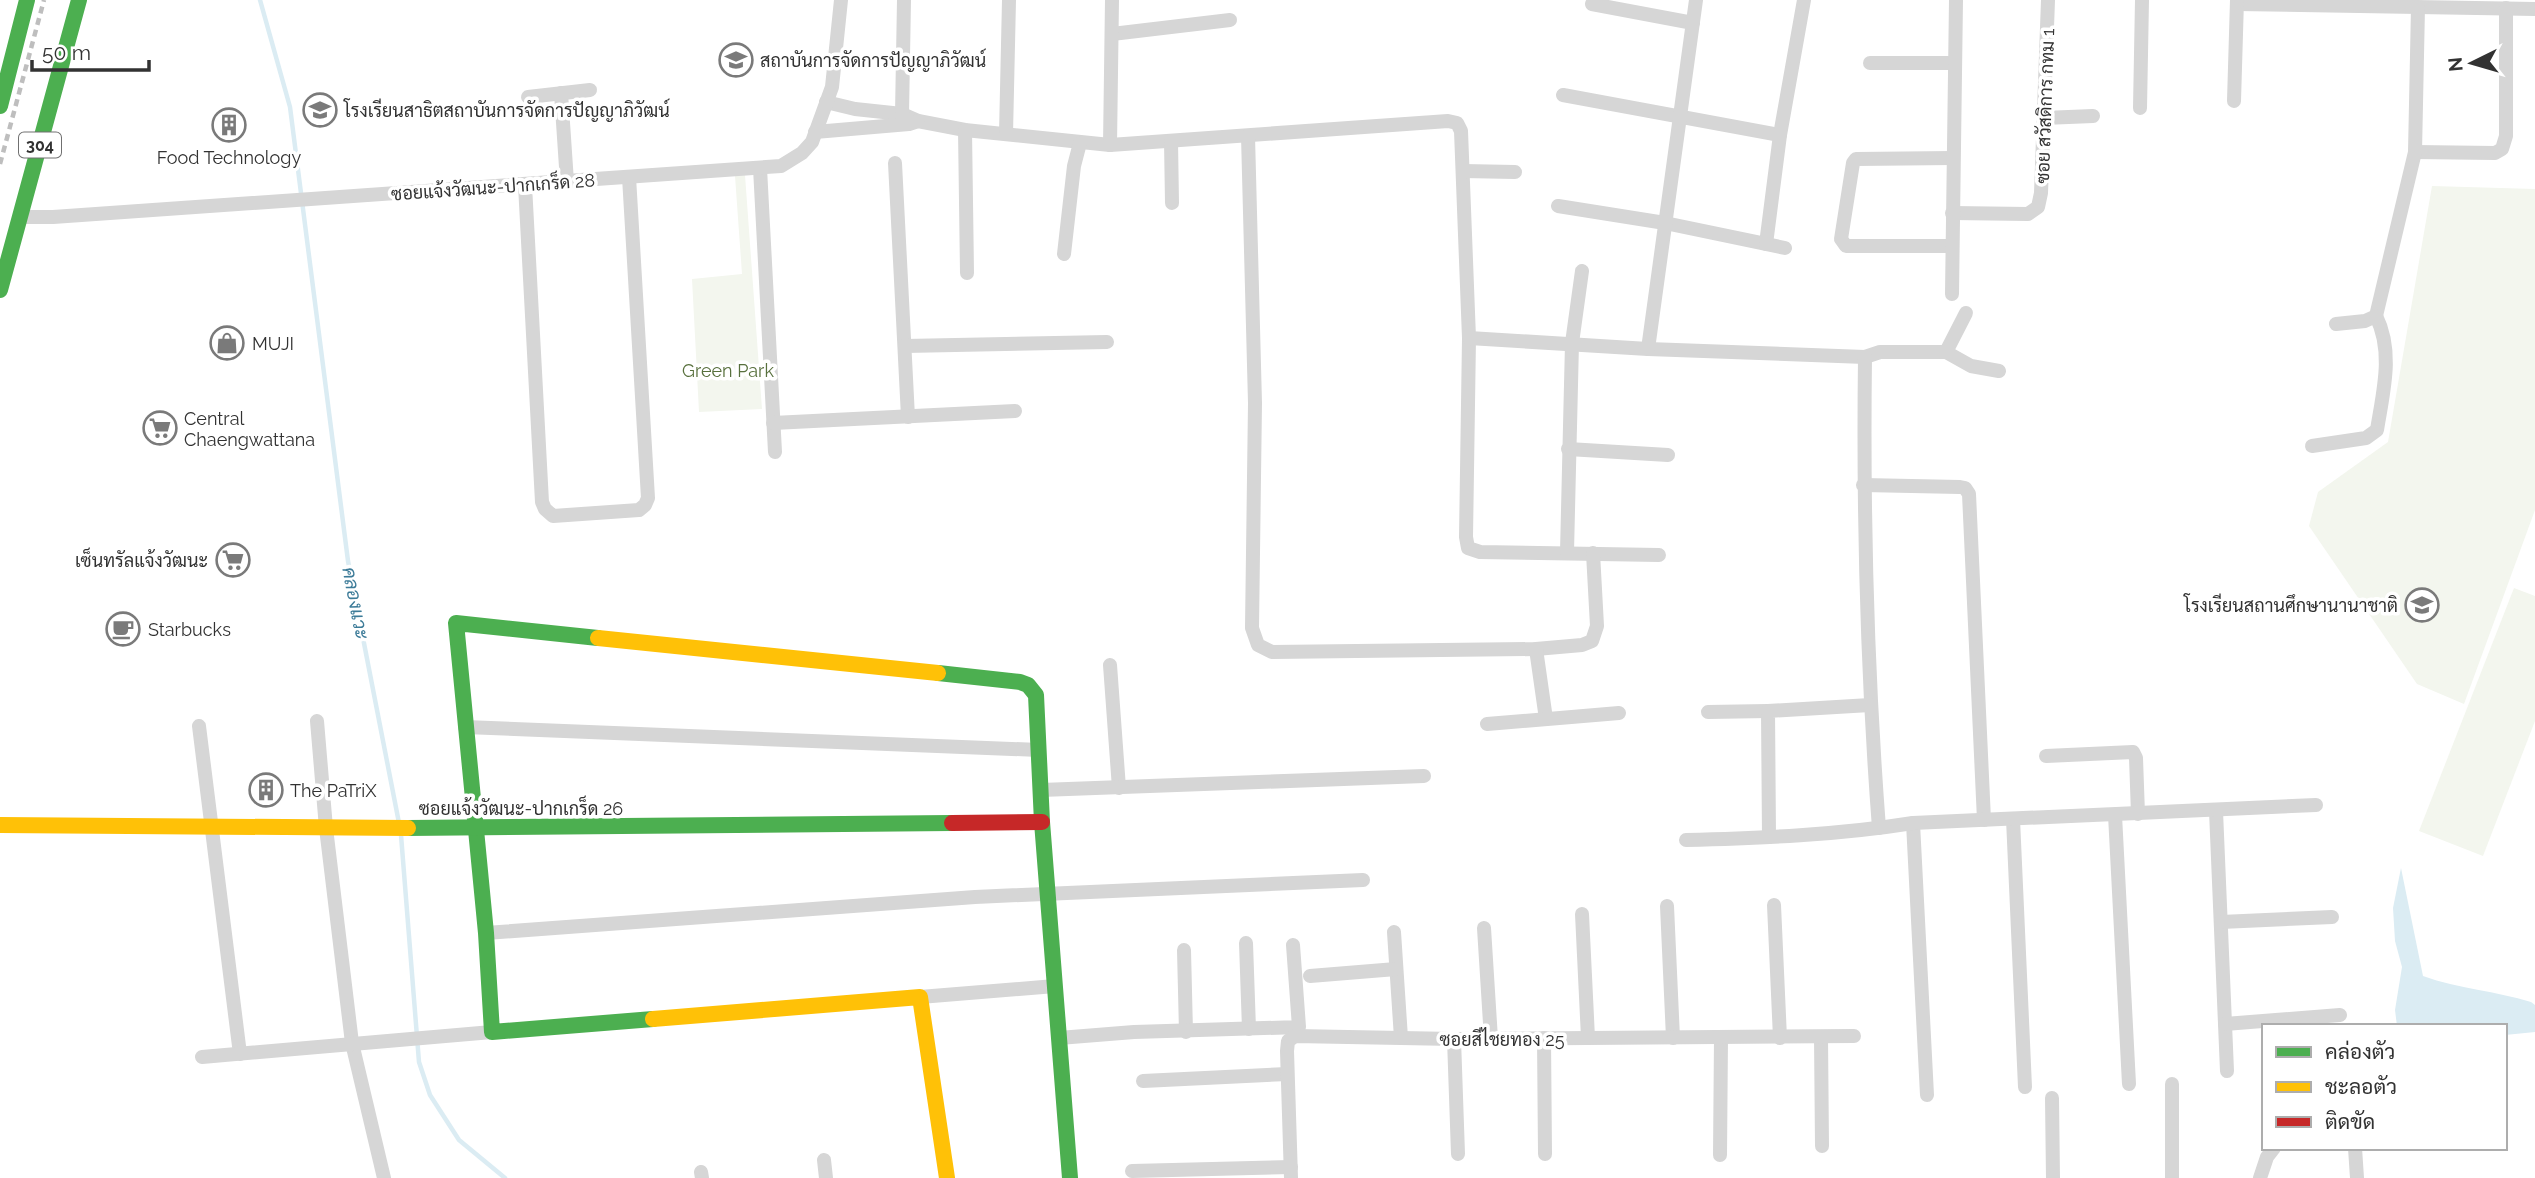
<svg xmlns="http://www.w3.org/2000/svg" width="2535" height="1178" viewBox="0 0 2535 1178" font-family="Raleway,Sarabun,sans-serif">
	<rect width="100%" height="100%" fill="#fff"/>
	<g fill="#f3f6ee">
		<polygon points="745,175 762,409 699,412 692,279 742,274 735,176"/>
		<polygon points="2432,186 2535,189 2535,510 2464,704 2417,684 2309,526 2318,492 2388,442"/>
		<polygon points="2514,588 2535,596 2535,721 2483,856 2419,831"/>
	</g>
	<path fill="#dbecf3" d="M2401,868L2423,976C2459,989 2496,991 2531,1002L2535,1005V1032L2505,1035V1026H2397L2395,1010L2402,967L2395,941L2393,908Z"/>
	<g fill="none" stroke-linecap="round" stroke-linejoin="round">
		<g stroke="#dbecf3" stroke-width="4.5">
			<polyline points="260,0 290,107 348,561 399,823"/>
			<polyline points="401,835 419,1062 430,1095 459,1140 505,1178"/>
		</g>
		<g stroke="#d6d6d6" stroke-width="14">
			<polyline points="1592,4 1693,23"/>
			<polyline points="2237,4 2535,9"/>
			<polyline points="1112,34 1230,20"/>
			<polyline points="1870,63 1955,63"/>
			<polyline points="561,93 567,182"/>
			<polyline points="1563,95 1780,135"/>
			<polyline points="528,97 590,90"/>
			<polyline points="2234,101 2237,0"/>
			<polyline points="826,102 855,109 902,114 918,121 965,130 1110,145 1448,121 1457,123 1461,131 1469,338 1466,537 1468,548 1480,552 1659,555"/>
			<polyline points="2140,108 2142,0"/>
			<polyline points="902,114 904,0"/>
			<polyline points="2044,118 2093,116"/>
			<polyline points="965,130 967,273"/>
			<polyline points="815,132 909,124 918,121"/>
			<polyline points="1006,134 1009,0"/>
			<polyline points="1248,136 1255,403 1252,628 1258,645 1272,652 1536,649 1582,645 1592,641 1597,626 1593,553"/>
			<polyline points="1171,141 1172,203"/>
			<polyline points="1110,145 1112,0"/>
			<polyline points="2415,152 2495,153 2502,149 2506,136 2506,8"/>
			<polyline points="895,163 908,417"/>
			<polyline points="760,168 775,452"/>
			<polyline points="1463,171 1515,172"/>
			<polyline points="525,185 542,502 545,509 553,516 639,510 645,505 648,498 629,177"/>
			<polyline points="1558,206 1665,223 1785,248"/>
			<polyline points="1952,213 2028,214 2038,207 2041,193 2048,0"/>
			<polyline points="20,217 53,217 781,166 802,153 812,142 832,87 841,0"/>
			<polyline points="1766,244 1780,135 1804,0"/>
			<polyline points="1952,246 1846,246 1841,239 1853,163 1856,159 1953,158"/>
			<polyline points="1064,254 1074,166 1080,143"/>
			<polyline points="1952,294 1956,0"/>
			<polyline points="2336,324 2365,321 2376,316 2415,152 2418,7"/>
			<polyline points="1469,338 1648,349 1865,357 1880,352 1946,352 1971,366 1999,371"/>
			<polyline points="905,346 1107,342"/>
			<polyline points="1648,349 1696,0"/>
			<polyline points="1946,352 1966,313"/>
			<path d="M1865,357C1863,514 1867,671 1879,828"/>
			<polyline points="773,423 1015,411"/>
			<path d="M2312,446L2366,438L2377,430C2383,392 2394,352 2376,316"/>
			<polyline points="1568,449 1668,455"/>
			<polyline points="1863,485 1960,487 1965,488 1969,494 1984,820"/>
			<polyline points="1567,552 1572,343 1582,271"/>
			<polyline points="1536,649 1546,719"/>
			<polyline points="1110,665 1119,788"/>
			<polyline points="1708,712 1768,711"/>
			<polyline points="317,721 326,828 352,1043 384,1178"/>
			<polyline points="1487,724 1619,713"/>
			<polyline points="199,726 240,1054"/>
			<polyline points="465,727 1039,750"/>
			<polyline points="2046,756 2133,752 2136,758 2138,814"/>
			<polyline points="1041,790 1424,776"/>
			<polyline points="2216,811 2227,1071"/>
			<polyline points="2115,815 2129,1084"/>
			<polyline points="2013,819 2025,1087"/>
			<polyline points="1913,823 1927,1095"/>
			<polyline points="1769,837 1768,711 1870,705"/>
			<path d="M1686,840C1762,838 1838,835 1913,823L2316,805"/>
			<polyline points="1774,905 1780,1038"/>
			<polyline points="1667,906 1673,1038"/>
			<polyline points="1582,914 1588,1038"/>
			<polyline points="2221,922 2332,917"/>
			<polyline points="1484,928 1491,1039"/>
			<polyline points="1394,932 1401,1038"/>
			<polyline points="486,933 975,897 1363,880"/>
			<polyline points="1246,943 1249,1029"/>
			<polyline points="1184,950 1186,1032"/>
			<polyline points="1310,976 1396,969"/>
			<polyline points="920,997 1055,986"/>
			<polyline points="2225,1024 2340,1015"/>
			<polyline points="1821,1037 1822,1146"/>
			<polyline points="1059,1038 1134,1032 1299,1027 1293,945"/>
			<polyline points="1544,1038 1545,1154"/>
			<polyline points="1454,1039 1458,1154"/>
			<polyline points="202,1057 492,1032"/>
			<polyline points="1143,1081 1287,1074"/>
			<polyline points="2172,1084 2172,1178"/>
			<polyline points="2052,1098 2053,1178"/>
			<polyline points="2355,1148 2357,1178"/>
			<polyline points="1720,1155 1721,1038"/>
			<polyline points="824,1160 826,1178"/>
			<polyline points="1132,1171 1291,1167"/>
			<polyline points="701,1172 702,1178"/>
			<polyline points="1291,1178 1287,1051 1288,1041 1295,1036 1454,1039 1854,1036"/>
			<polyline points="2260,1178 2267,1157 2274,1148"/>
		</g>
		<g stroke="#4caf50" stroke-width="16">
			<polyline points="0,106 27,0"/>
			<polyline points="0,290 79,0"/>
			<polyline points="598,638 456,623 486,933 492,1032 653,1019"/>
			<polyline points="938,673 1020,682 1028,685 1036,695 1042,822 1070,1178"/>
			<polyline points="408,828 952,823"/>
		</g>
		<g stroke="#ffc107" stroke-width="16">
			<polyline points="598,638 938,673"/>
			<polyline points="0,825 408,828"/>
			<polyline points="653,1019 920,997 947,1178"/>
		</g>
		<polyline stroke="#c62828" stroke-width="16" points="952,823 1042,822"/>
		<polyline stroke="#bebebe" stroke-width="4.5" stroke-dasharray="7 5" stroke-linecap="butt" points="0,164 44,0"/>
	</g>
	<defs>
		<symbol id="university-ring" viewBox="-11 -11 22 22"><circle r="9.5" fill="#fff" stroke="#7a7a7a" stroke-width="1.5"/><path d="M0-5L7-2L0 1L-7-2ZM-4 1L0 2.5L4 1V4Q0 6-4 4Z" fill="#7a7a7a"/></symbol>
		<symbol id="school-ring" viewBox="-11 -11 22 22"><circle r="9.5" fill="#fff" stroke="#7a7a7a" stroke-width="1.5"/><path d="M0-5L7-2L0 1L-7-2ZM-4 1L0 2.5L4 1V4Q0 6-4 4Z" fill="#7a7a7a"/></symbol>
		<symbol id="building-ring" viewBox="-11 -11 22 22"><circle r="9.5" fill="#fff" stroke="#7a7a7a" stroke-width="1.5"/><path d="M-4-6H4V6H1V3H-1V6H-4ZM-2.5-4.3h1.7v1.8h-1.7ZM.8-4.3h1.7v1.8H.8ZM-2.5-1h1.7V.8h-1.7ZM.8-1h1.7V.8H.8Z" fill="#7a7a7a"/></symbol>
		<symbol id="shop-ring" viewBox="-11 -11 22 22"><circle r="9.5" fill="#fff" stroke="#7a7a7a" stroke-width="1.5"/><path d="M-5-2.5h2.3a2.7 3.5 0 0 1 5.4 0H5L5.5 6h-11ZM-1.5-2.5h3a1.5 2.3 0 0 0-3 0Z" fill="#7a7a7a"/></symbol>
		<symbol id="supermarket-ring" viewBox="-11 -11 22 22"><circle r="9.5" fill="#fff" stroke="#7a7a7a" stroke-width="1.5"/><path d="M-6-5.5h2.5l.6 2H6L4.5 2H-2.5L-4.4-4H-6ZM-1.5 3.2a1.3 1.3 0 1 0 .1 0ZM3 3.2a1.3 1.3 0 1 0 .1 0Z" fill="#7a7a7a"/></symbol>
		<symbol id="cafe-ring" viewBox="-11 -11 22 22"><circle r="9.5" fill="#fff" stroke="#7a7a7a" stroke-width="1.5"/><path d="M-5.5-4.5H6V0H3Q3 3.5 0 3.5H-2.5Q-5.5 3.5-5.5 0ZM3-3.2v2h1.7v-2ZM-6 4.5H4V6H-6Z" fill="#7a7a7a"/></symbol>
	</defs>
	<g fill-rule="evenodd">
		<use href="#university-ring" x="717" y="41" width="38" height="38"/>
		<use href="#school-ring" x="301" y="91" width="38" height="38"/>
		<use href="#building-ring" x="210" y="106" width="38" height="38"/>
		<use href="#shop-ring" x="208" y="324" width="38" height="38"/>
		<use href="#supermarket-ring" x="141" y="409" width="38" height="38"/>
		<use href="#supermarket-ring" x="214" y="541" width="38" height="38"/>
		<use href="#school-ring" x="2403" y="586" width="38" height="38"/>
		<use href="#cafe-ring" x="104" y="610" width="38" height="38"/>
		<use href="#building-ring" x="247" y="771" width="38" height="38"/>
	</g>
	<g text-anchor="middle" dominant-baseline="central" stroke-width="7" stroke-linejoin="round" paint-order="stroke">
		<rect fill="#fff" stroke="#707070" stroke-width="2" x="19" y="132.5" width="42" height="25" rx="5"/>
		<g font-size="16" font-weight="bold" fill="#323232">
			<text x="40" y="145">304</text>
		</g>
		<g font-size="18" fill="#323232" stroke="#fff" text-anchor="start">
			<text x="760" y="60">สถาบันการจัดการปัญญาภิวัฒน์</text>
			<text x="344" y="110">โรงเรียนสาธิตสถาบันการจัดการปัญญาภิวัฒน์</text>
			<text x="229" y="157" text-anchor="middle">Food Technology</text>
			<text x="252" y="343">MUJI</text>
			<text x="184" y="418">Central<tspan x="184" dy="21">Chaengwattana</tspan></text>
			<text x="208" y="560" text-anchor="end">เซ็นทรัลแจ้งวัฒนะ</text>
			<text x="2398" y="605" text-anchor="end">โรงเรียนสถานศึกษานานาชาติ</text>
			<text x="148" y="629">Starbucks</text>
			<text x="290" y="790">The PaTriX</text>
		</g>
		<g font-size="18" fill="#323232" stroke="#fff">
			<text transform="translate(2045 106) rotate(-88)">ซอย สวัสดิการ กทม 1</text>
			<text transform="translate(493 187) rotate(-4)">ซอยแจ้งวัฒนะ-ปากเกร็ด 28</text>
			<text x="521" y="808">ซอยแจ้งวัฒนะ-ปากเกร็ด 26</text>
			<text x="1502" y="1039">ซอยสีไชยทอง 25</text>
		</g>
		<g font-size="18" fill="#58703d" stroke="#fff">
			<text x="728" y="370">Green Park</text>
		</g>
		<g font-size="19" font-style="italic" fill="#3c7b98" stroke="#fff">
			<text transform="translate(356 603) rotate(79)">คลองแวะ</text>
		</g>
	</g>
	<rect x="2262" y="1024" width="245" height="126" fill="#ffffff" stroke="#adadad" stroke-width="2"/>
	<rect x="2276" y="1047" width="35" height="10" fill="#4caf50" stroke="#adadad" stroke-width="2"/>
	<text x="2325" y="1059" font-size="21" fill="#323232">คล่องตัว</text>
	<rect x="2276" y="1082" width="35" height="10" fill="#ffc107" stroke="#adadad" stroke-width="2"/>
	<text x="2325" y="1094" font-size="21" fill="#323232">ชะลอตัว</text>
	<rect x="2276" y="1117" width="35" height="10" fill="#c62828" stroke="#adadad" stroke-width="2"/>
	<text x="2325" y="1129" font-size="21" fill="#323232">ติดขัด</text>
	<g transform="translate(2472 63) rotate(265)" stroke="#ffffff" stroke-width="5" paint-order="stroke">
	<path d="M0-5L12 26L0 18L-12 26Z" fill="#323232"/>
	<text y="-10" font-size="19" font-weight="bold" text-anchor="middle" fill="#323232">N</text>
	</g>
	<path d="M32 60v10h117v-10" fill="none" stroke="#323232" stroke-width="3.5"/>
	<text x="42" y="60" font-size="21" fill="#323232" stroke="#ffffff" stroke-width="5" paint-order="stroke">50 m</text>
</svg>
